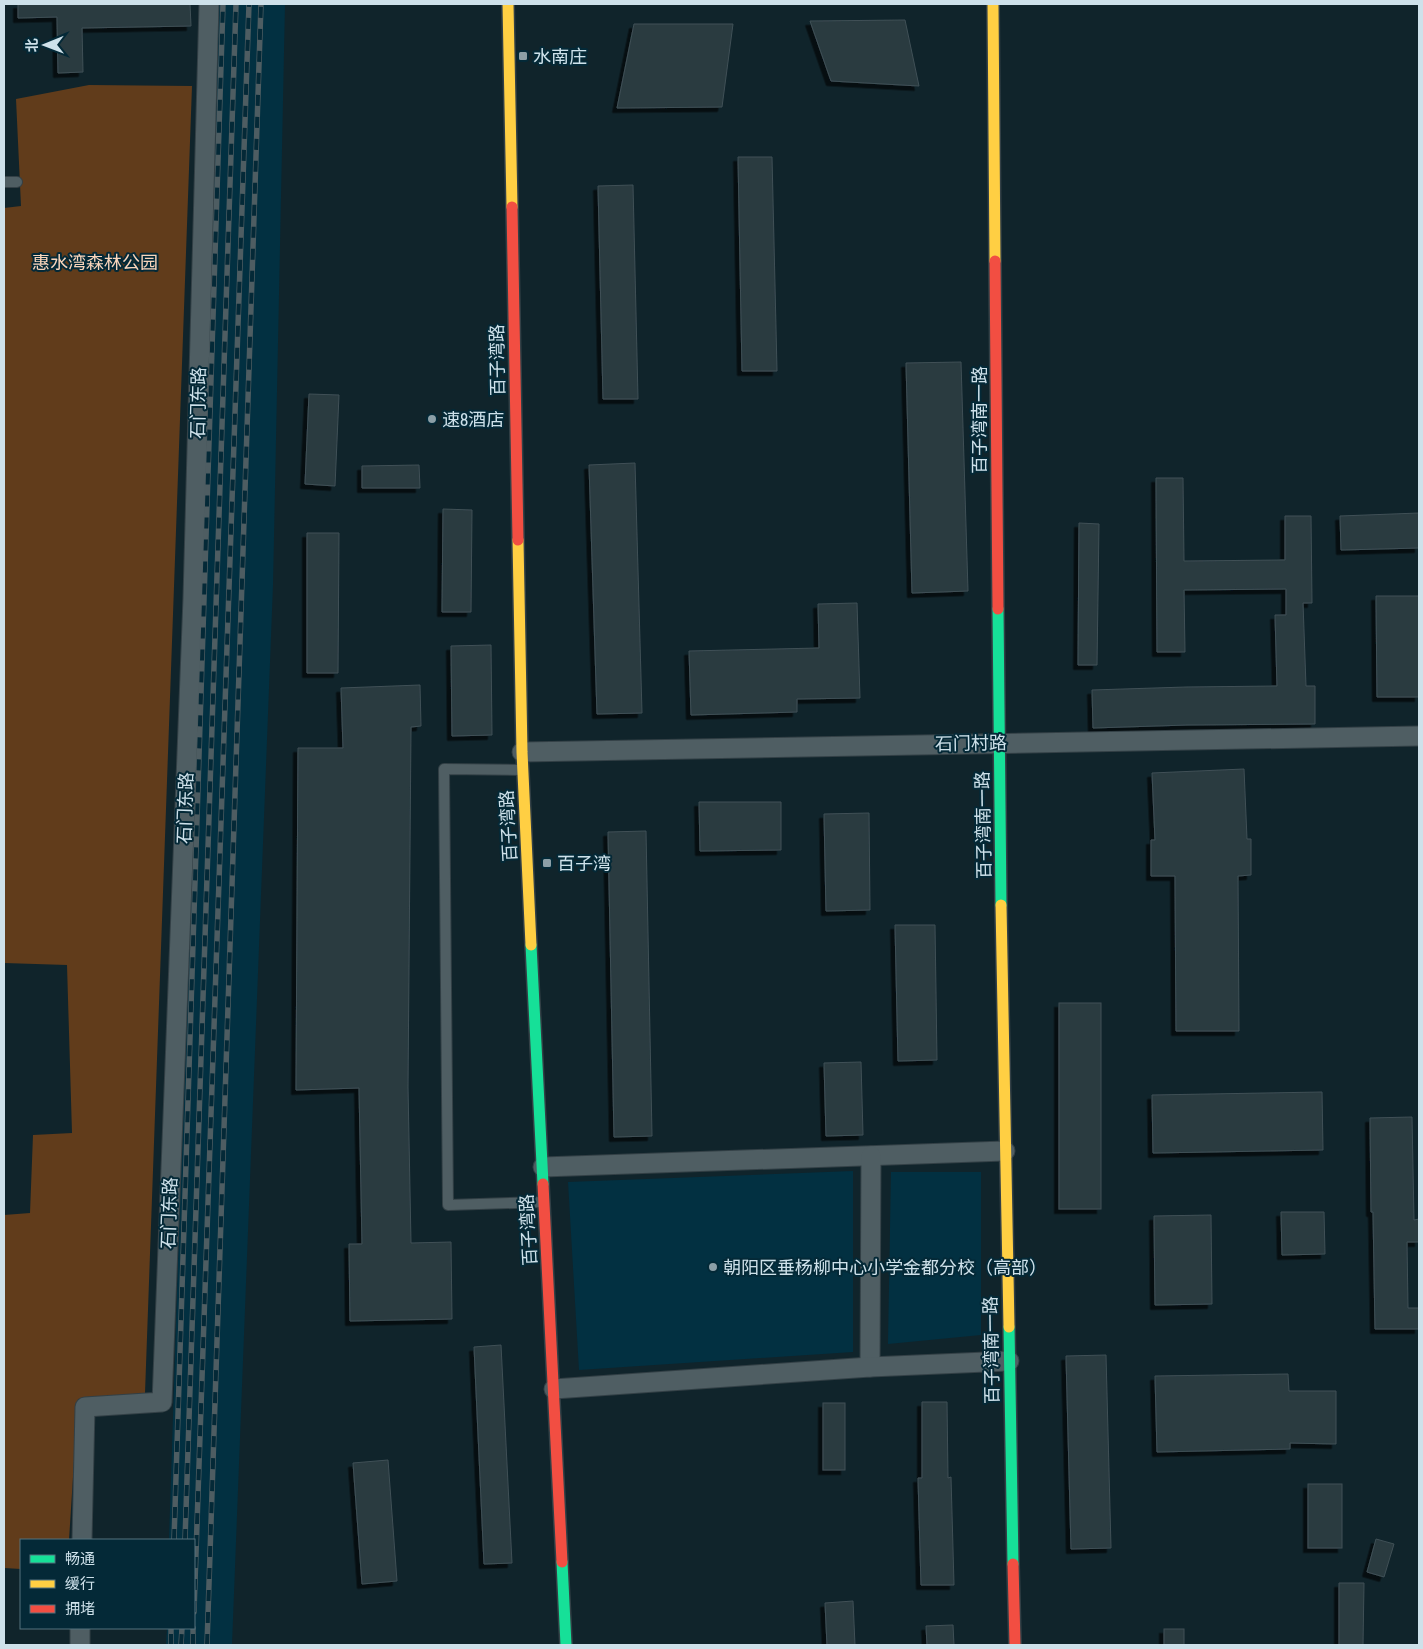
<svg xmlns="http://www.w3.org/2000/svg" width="1423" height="1649" viewBox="0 0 1423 1649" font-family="'Archivo Narrow','Noto Sans SC',sans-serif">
	<defs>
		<filter id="shadow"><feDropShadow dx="-4.5" dy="4.5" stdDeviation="0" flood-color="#0009"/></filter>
	</defs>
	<rect width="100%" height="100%" fill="#10242b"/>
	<g fill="#023041">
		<polygon points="213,4 285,4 273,585 232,1645 166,1645 167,1628 194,1628 194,1540 169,1540 200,582"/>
		<polygon points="853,1171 853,1352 579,1370 568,1182"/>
		<polygon points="891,1172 981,1172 981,1335 888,1344"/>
	</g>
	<polygon fill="#613c1b" points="89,85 192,86 145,1393 78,1399 69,1540 21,1540 21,1569 4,1568 4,1215 30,1213 33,1135 72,1133 67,965 4,963 4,208 21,206 16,99"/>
	<g fill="#293a40" stroke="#405056" filter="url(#shadow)">
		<polygon points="18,4 190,4 191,26 82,28 83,72 58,73 57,17 18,18"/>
		<polygon points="905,20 919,86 831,81 810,21"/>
		<polygon points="634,24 733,24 722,107 617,108"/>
		<polygon points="738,157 772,157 777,371 742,371"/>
		<polygon points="633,185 638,399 603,399 598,186"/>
		<polygon points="961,362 968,591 912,593 906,363"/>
		<polygon points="309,394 339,395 335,486 305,484"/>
		<polygon points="635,463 642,713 597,714 589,465"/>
		<polygon points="419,465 420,488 362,488 362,466"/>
		<polygon points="1156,478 1183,478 1184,561 1285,560 1285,516 1311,516 1312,603 1303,603 1306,686 1315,686 1315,724 1187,725 1093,728 1092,690 1186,687 1277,686 1275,615 1286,615 1286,589 1184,590 1185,652 1157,652"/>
		<polygon points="443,509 472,510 471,612 442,612"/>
		<polygon points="1419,513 1419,548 1341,550 1340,516"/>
		<polygon points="1079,523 1099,524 1097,665 1078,665"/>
		<polygon points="307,533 339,533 338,673 307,673"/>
		<polygon points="1376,596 1419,596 1419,697 1377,697"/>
		<polygon points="857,603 860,698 797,699 797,712 691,715 689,651 819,648 818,604"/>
		<polygon points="491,645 492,735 452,736 451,646"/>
		<polygon points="420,685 421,726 411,727 408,1087 411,1243 451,1242 452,1319 350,1321 349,1244 362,1244 359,1088 296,1090 298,748 343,748 341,688"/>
		<polygon points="1244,769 1247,839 1251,839 1251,875 1238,876 1239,1031 1176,1031 1175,876 1151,876 1151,840 1155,840 1152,773"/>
		<polygon points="699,802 781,802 781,850 700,851"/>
		<polygon points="869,813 870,910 826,911 824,814"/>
		<polygon points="646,831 652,1136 614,1137 608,832"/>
		<polygon points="895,925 935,925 937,1060 898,1061"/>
		<rect x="1059" y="1003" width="42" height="206"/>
		<polygon points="861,1062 863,1135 826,1136 824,1063"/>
		<polygon points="1322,1092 1323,1150 1153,1153 1152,1095"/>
		<polygon points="1412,1117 1414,1220 1419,1219 1419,1242 1407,1242 1408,1308 1419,1308 1419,1329 1375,1329 1373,1212 1371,1212 1370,1118"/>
		<polygon points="1281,1212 1324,1212 1325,1254 1282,1255"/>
		<polygon points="1211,1215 1212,1304 1155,1305 1154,1216"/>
		<polygon points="501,1345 512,1563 484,1564 474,1347"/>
		<polygon points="1106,1355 1111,1548 1071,1549 1066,1356"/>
		<polygon points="1288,1374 1289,1391 1336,1391 1336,1444 1290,1443 1290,1449 1157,1452 1155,1376"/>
		<polygon points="922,1402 947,1402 948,1478 951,1477 954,1585 921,1585 918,1478 922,1478"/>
		<rect x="823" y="1403" width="22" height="67"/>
		<polygon points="388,1460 397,1581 362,1584 353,1463"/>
		<rect x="1308" y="1484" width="34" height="64"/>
		<polygon points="1376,1539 1394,1544 1384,1577 1367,1572"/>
		<polygon points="1339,1583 1364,1583 1363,1645 1339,1645"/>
		<polygon points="853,1601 855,1645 827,1645 825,1603"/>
		<polygon points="953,1625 954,1645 927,1645 926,1626"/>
		<rect x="1164" y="1629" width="20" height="16"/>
	</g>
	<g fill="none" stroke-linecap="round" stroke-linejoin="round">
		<defs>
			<g id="lane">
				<polyline points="4,182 17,182"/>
				<polyline points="523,770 444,769 448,1205 544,1202"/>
			</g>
			<g id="street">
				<polyline points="522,752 1419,736"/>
				<polyline points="543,1167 1005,1151"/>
				<polyline points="870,1367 871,1156"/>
				<polyline points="554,1389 870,1367 1009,1361"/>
				<polyline points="82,1540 85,1407 162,1402 193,598 209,4"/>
				<polyline points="80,1645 80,1628"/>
			</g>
			<g id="fast">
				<polyline points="998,609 1001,905"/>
				<polyline points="531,945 543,1184"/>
				<polyline points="1009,1327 1013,1564"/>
				<polyline points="562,1562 566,1645"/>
			</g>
			<g id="slow">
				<polyline points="508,4 512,207"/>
				<polyline points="993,4 995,261"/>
				<polyline points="518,540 522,752 531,945"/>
				<polyline points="1001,905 1009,1327"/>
			</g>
			<g id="jam">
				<polyline points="512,207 518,540"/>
				<polyline points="995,261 998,609"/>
				<polyline points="543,1184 562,1562"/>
				<polyline points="1013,1564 1015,1645"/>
			</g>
		</defs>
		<use href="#lane" stroke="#334046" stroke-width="12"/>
		<use href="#street" stroke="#334046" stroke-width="21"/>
		<use href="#fast" stroke="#334046" stroke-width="14"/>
		<use href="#slow" stroke="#334046" stroke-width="14"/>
		<use href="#jam" stroke="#334046" stroke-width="14"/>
		<use href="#lane" stroke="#4f5e63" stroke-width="10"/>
		<use href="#street" stroke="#4f5e63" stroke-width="19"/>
		<use href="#fast" stroke="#16e098" stroke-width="11"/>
		<use href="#slow" stroke="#ffcf43" stroke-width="11"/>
		<use href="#jam" stroke="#f24e42" stroke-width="11"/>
		<defs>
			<g id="rail">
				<polyline points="174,1540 223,4"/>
				<polyline points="185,1540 236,4"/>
				<polyline points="194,1612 249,4"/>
				<polyline points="171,1645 171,1628"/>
				<polyline points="181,1645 182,1628"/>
				<polyline points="193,1645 193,1628"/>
				<polyline points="207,1645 261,4"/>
			</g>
		</defs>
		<use href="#rail" stroke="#4e5d62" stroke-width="5.5"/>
		<use href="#rail" stroke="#042937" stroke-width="4" stroke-dasharray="11" stroke-linecap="butt"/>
	</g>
	<g fill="#8c9fa7" stroke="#042937" stroke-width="2">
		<rect x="518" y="51" width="10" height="10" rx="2.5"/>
		<circle cx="432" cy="419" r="5"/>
		<rect x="542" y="858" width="10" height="10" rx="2.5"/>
		<circle cx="713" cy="1267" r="5"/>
	</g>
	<g text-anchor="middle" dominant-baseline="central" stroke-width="4" stroke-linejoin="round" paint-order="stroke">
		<g font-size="18" fill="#cee1ea" stroke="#042937" text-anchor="start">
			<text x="533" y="56">水南庄</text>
			<text x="442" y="419">速8酒店</text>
			<text x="557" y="863">百子湾</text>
			<text x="723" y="1267">朝阳区垂杨柳中心小学金都分校（高部）</text>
		</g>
		<g font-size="18" fill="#f9d5bb" stroke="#042937">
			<text x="95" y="262">惠水湾森林公园</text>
		</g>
		<g font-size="18" fill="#cee1ea" stroke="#042937">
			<text transform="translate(497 360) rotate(-91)">百子湾路</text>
			<text transform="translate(198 403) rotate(-89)">石门东路</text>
			<text transform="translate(979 420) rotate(-90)">百子湾南一路</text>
			<text transform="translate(971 743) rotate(-1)">石门村路</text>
			<text transform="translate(185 808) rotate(-88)">石门东路</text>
			<text transform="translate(983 825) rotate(-91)">百子湾南一路</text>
			<text transform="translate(508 826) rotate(-93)">百子湾路</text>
			<text transform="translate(169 1213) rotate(-88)">石门东路</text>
			<text transform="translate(528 1230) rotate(-93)">百子湾路</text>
			<text transform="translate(991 1350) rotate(-91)">百子湾南一路</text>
		</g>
	</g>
	<rect width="1423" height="1649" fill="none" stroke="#cee1ea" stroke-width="10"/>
	<rect x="20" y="1539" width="175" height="90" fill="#042937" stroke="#55737f"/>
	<rect x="30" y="1555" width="25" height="8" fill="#16e098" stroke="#55737f"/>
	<text x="65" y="1564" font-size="15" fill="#cee1ea">畅通</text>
	<rect x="30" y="1580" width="25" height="8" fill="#ffcf43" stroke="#55737f"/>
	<text x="65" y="1589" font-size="15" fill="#cee1ea">缓行</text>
	<rect x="30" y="1605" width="25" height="8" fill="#f24e42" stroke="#55737f"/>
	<text x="65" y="1614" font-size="15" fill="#cee1ea">拥堵</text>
	<g transform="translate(45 45) rotate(269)" stroke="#042937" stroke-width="4" paint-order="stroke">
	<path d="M0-4L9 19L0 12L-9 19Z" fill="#cee1ea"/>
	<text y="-8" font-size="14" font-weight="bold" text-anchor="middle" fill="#cee1ea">北</text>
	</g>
</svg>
